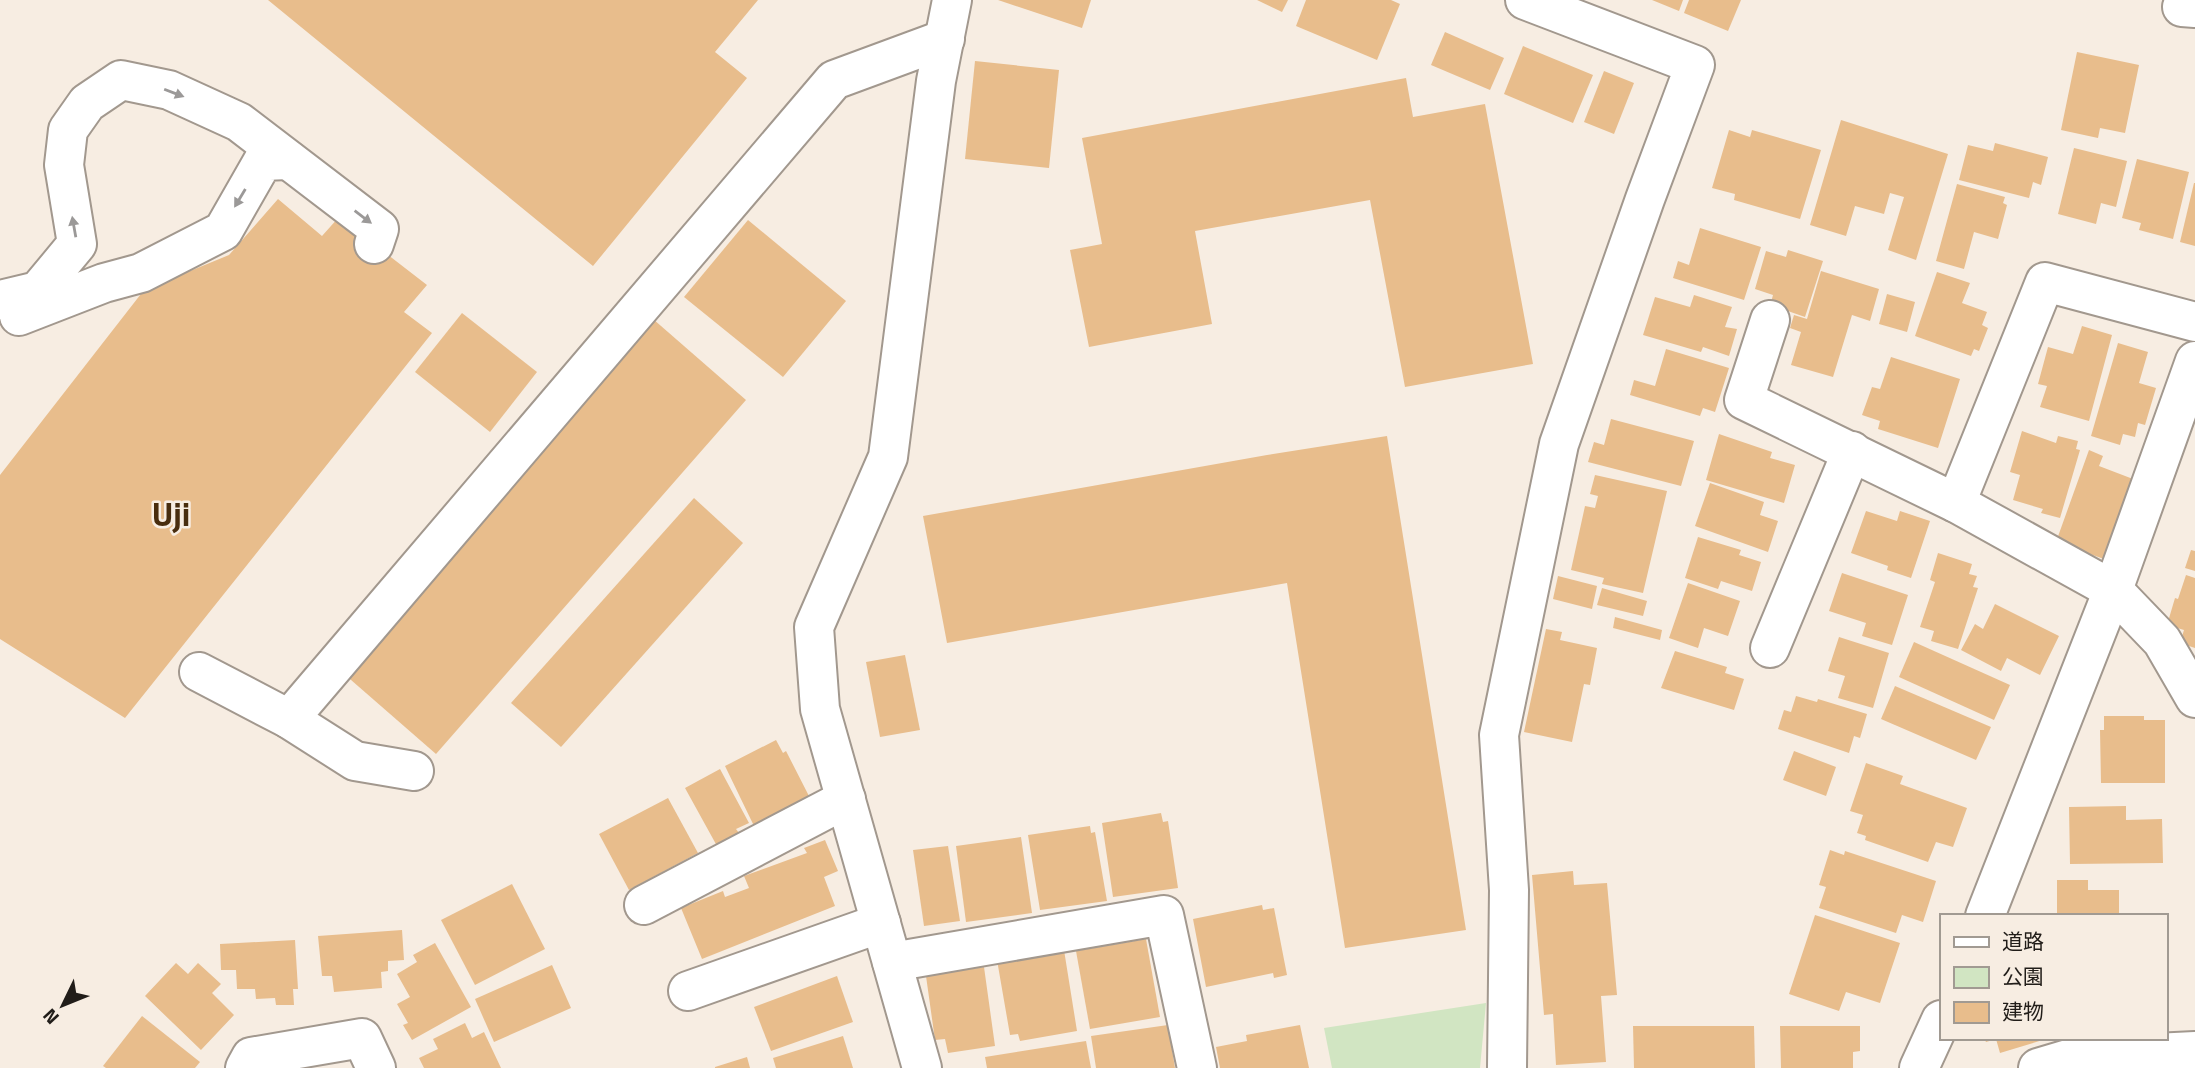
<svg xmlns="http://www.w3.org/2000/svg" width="2195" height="1068" viewBox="0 0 2195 1068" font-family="'Titillium Web','Noto Sans JP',sans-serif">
	<rect width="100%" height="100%" fill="#f7ede2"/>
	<polygon fill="#d1e5c2" points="1486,1003 1480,1068 1332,1068 1324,1028"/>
	<g fill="#e8bd8c">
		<polygon points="268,0 758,0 715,52 747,78 593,266"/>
		<polygon points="998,0 1091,0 1082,28"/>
		<polygon points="1257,0 1288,0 1282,12"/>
		<polygon points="1306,0 1391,0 1400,4 1377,60 1296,26"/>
		<polygon points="1652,0 1683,0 1679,11"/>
		<polygon points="1689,0 1741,0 1728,31 1684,13"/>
		<polygon points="1445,32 1504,58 1490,90 1431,65"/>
		<polygon points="1523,46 1593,75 1573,123 1504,94"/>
		<polygon points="2077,52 2139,65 2125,133 2100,128 2098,138 2061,130"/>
		<polygon points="975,61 1059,70 1049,168 965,159"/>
		<polygon points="1604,71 1634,83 1614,134 1584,122"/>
		<polygon points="1406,78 1413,117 1485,104 1533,364 1405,387 1370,200 1195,231 1212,324 1089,347 1070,250 1102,244 1082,138"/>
		<polygon points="1841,120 1948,154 1916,260 1888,250 1904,197 1890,193 1884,214 1855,206 1846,236 1810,225"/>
		<polygon points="1729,130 1750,137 1752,130 1821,150 1800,219 1734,200 1735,194 1712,188"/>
		<polygon points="1995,143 2048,157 2041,185 2033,182 2029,198 1959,180 1968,145 1993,151"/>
		<polygon points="2074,148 2127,161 2116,207 2101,203 2096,224 2058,214"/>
		<polygon points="2137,159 2189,172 2173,239 2139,230 2141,223 2122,218"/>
		<polygon points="2194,183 2195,183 2195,246 2180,242"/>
		<polygon points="1957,184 2005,197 2003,203 2007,205 1998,239 1974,232 1964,269 1936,261"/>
		<polygon points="278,199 322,236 339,217 427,285 404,312 432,333 125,718 0,639 0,475 144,290 229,255"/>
		<polygon points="748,220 846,301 783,377 684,297"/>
		<polygon points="1700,228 1761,247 1744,300 1673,278 1678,261 1689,265"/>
		<polygon points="1788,250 1823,261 1805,317 1785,310 1769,310 1773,295 1755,289 1766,251 1786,257"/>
		<polygon points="1821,271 1879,289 1870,321 1852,315 1833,377 1791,365 1801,332 1790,328 1794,315 1807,319"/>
		<polygon points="1937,272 1970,283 1962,303 1987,312 1982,325 1988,328 1979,351 1974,349 1971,356 1915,336"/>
		<polygon points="1887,294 1915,302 1907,332 1879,324"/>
		<polygon points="1694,295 1732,307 1725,327 1737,329 1729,356 1703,347 1701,352 1643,335 1655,297 1690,307"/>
		<polygon points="462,313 537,372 490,432 415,372"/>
		<polygon points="653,319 746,400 436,754 343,673"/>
		<polygon points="2082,326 2112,335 2089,421 2040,407 2047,386 2038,384 2048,347 2073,354"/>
		<polygon points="2118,343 2148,352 2139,383 2156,388 2145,425 2138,423 2135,437 2123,434 2120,445 2091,436"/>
		<polygon points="1666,349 1729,368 1715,412 1703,408 1700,416 1630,395 1634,380 1655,386"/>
		<polygon points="1891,357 1960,379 1938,448 1878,429 1880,421 1862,415 1872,387 1880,389"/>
		<polygon points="1611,419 1694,441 1681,486 1588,462 1594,442 1604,445"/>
		<polygon points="2022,431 2056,443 2058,436 2078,441 2076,449 2080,450 2060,518 2041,513 2043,509 2013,500 2020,475 2010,472"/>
		<polygon points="1719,434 1772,452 1770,458 1795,465 1784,503 1706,480"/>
		<polygon points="1387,436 1466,930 1345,948 1287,583 947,643 923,516 1267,455"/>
		<polygon points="2089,450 2103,456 2099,466 2133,479 2104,559 2056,542"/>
		<polygon points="1595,475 1667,491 1643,593 1602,584 1604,578 1571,570 1585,506 1595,508 1598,496 1590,494"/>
		<polygon points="1710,483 1764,502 1760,515 1778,521 1768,552 1695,526"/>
		<polygon points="694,498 743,543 561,747 511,703"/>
		<polygon points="1866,511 1897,521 1900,511 1930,521 1911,578 1887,570 1888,566 1851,553"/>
		<polygon points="1698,537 1741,550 1739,555 1761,562 1752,591 1721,581 1718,589 1685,578"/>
		<polygon points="2191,550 2195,551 2195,571 2185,568"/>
		<polygon points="1938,553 1972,564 1969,574 1977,576 1973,587 1978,588 1958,649 1931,641 1934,631 1920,627 1935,582 1930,580"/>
		<polygon points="1842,573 1908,595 1892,645 1862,636 1866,623 1829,611"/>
		<polygon points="2186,575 2195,578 2195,648 2180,643 2184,630 2167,625 2175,598 2178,599"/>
		<polygon points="1558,576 1597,586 1592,609 1553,599"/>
		<polygon points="1688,583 1740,601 1728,636 1704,628 1698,648 1669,638"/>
		<polygon points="1602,588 1647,601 1643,616 1597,605"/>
		<polygon points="1995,604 2059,636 2040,675 2007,658 2001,671 1961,650 1975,624 1983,629"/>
		<polygon points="1615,617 1662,630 1660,640 1613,628"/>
		<polygon points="1546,629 1562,632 1560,640 1597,648 1590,685 1584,684 1572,742 1524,732"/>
		<polygon points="1839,637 1889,653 1873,708 1838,698 1845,676 1828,671"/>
		<polygon points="1914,642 2010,685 1994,720 1899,677"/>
		<polygon points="1675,651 1727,667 1725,673 1744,679 1734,710 1661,688"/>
		<polygon points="905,655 920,730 880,737 866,662"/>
		<polygon points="1895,686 1991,727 1976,760 1881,719"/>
		<polygon points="1796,696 1817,702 1818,699 1867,714 1860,738 1854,736 1849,753 1778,729 1784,710 1791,712"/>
		<polygon points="2104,716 2144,716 2144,720 2165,720 2165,783 2101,783 2100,730 2104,730"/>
		<polygon points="776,740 783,753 786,751 810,798 754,826 725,766"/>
		<polygon points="1794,751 1836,767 1826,796 1783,780"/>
		<polygon points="1866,763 1903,776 1900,784 1967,808 1953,847 1936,842 1928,862 1865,840 1866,836 1857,833 1863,815 1850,811"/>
		<polygon points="720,769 749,823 736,829 739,833 717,846 685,788"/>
		<polygon points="668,798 698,853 629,890 599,834"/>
		<polygon points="2126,806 2126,820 2162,819 2163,863 2070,864 2069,807"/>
		<polygon points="1161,813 1163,822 1168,821 1178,888 1113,897 1102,823"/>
		<polygon points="1090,826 1091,833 1095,832 1107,901 1040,910 1028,835"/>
		<polygon points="1021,837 1032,913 966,922 956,846"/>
		<polygon points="825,840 838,871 824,877 835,906 702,959 681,908 723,891 725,897 749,888 744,876 807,853 804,848"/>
		<polygon points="948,846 960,921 924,926 913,850"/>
		<polygon points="1830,850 1844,855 1845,851 1936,881 1923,922 1902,915 1896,933 1819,908 1826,887 1819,885"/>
		<polygon points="1573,871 1574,885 1607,883 1617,995 1601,996 1606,1062 1556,1065 1553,1014 1544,1015 1532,875"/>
		<polygon points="2057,880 2088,880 2088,890 2119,890 2119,916 2030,916 2030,913 2057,913"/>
		<polygon points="512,884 545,949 475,985 441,920"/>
		<polygon points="1262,905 1263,910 1274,908 1287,975 1274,978 1273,973 1206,987 1193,919"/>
		<polygon points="1815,915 1900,943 1880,1003 1846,992 1839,1011 1789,994"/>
		<polygon points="402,930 404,960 388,961 388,971 381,972 382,988 334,992 332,976 322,976 318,936"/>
		<polygon points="1146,939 1160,1017 1090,1029 1076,951"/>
		<polygon points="295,940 298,989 293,989 294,1005 276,1005 275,998 256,999 255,989 237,989 236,970 221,970 220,944"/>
		<polygon points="435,943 471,1007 412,1040 403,1025 408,1023 397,1004 410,997 397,974 417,962 413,955"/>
		<polygon points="1064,950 1077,1031 1020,1041 1018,1034 1010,1035 997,960"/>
		<polygon points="176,963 188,974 198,963 221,984 212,993 234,1015 201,1050 145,996"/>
		<polygon points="552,965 571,1008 494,1042 475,999"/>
		<polygon points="984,967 995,1046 948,1053 945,1039 935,1040 926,976"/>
		<polygon points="837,976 853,1022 771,1051 754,1007"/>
		<polygon points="142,1016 200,1062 195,1068 106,1068 103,1066"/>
		<polygon points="465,1023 472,1038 484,1032 501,1068 424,1068 419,1058 438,1049 433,1039"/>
		<polygon points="1168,1025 1175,1068 1096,1068 1091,1036"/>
		<polygon points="1300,1025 1309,1068 1220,1068 1216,1047 1247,1041 1246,1035"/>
		<polygon points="1633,1026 1754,1026 1755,1068 1634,1068"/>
		<polygon points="1780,1026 1860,1026 1860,1051 1853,1052 1853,1068 1781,1068"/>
		<polygon points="843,1036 853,1068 776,1068 773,1058"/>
		<polygon points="1984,1038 2046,1038 2046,1039 2000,1053 1996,1039 1986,1042"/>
		<polygon points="1086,1041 1091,1068 987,1068 985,1057"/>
		<polygon points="747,1057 750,1068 715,1068 715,1067"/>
	</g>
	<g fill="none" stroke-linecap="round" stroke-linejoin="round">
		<defs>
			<g id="minor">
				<polyline points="2182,7 2195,8"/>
				<polyline points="0,300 38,291 77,244 64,165 68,130 87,103 121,80 169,90 239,122 379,229 374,244"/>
				<polyline points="19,316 104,283 141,273 223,231 263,161 288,160"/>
				<polyline points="1770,320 1744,400 1956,503 2113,590 2162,641 2195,698"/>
				<polyline points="1956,503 2045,282 2195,322"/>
				<polyline points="1770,648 1852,451"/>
				<polyline points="199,672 289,719 834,80 945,39"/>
				<polyline points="289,719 355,761 414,771"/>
				<polyline points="644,905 846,799"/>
				<polyline points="1985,916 2113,590 2195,361"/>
				<polyline points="892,962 1164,915 1197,1068"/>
				<polyline points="688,991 881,923"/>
				<polyline points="245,1068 251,1057 362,1038 376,1068"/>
				<polyline points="922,1068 820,709 814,627 888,457 936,81 952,0"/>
				<polyline points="1507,1068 1509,890 1499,735 1559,444 1645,199 1695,65 1525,0"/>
				<polyline points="1919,1068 1941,1020"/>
				<polyline points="2038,1068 2075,1057 2195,1051"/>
			</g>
		</defs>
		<use href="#minor" stroke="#a2988e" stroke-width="42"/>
		<use href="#minor" stroke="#fff" stroke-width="38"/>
	</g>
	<defs><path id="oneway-solid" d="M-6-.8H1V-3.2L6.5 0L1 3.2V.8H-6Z" transform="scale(1.75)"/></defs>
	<g fill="#9b9998">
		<use href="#oneway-solid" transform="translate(174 93) rotate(21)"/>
		<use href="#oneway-solid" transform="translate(240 198) rotate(121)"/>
		<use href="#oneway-solid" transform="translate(363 217) rotate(37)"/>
		<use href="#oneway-solid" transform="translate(74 227) rotate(-100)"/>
	</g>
	<g text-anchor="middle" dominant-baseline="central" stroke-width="5" stroke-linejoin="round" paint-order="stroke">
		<g font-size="33" font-weight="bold" fill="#482d0e" stroke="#f7ede2">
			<text x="171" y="514">Uji</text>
		</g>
	</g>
	<rect x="1940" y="914" width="228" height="126" fill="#f7ede2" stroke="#a19a92" stroke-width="2"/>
	<rect x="1954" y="937" width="35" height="10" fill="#ffffff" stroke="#a19a92" stroke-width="2"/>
	<text x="2002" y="949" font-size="21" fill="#211d19">道路</text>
	<rect x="1954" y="967" width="35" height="21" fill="#d1e5c2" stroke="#a19a92" stroke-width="2"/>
	<text x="2002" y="984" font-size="21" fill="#211d19">公園</text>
	<rect x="1954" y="1002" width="35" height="21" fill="#e8bd8c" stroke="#a19a92" stroke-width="2"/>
	<text x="2002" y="1019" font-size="21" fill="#211d19">建物</text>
	<g transform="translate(63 1005) rotate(227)" stroke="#f7ede2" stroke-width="5" paint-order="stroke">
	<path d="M0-5L12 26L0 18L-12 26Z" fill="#211d19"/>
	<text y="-10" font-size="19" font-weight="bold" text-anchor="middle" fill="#211d19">N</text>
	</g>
</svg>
